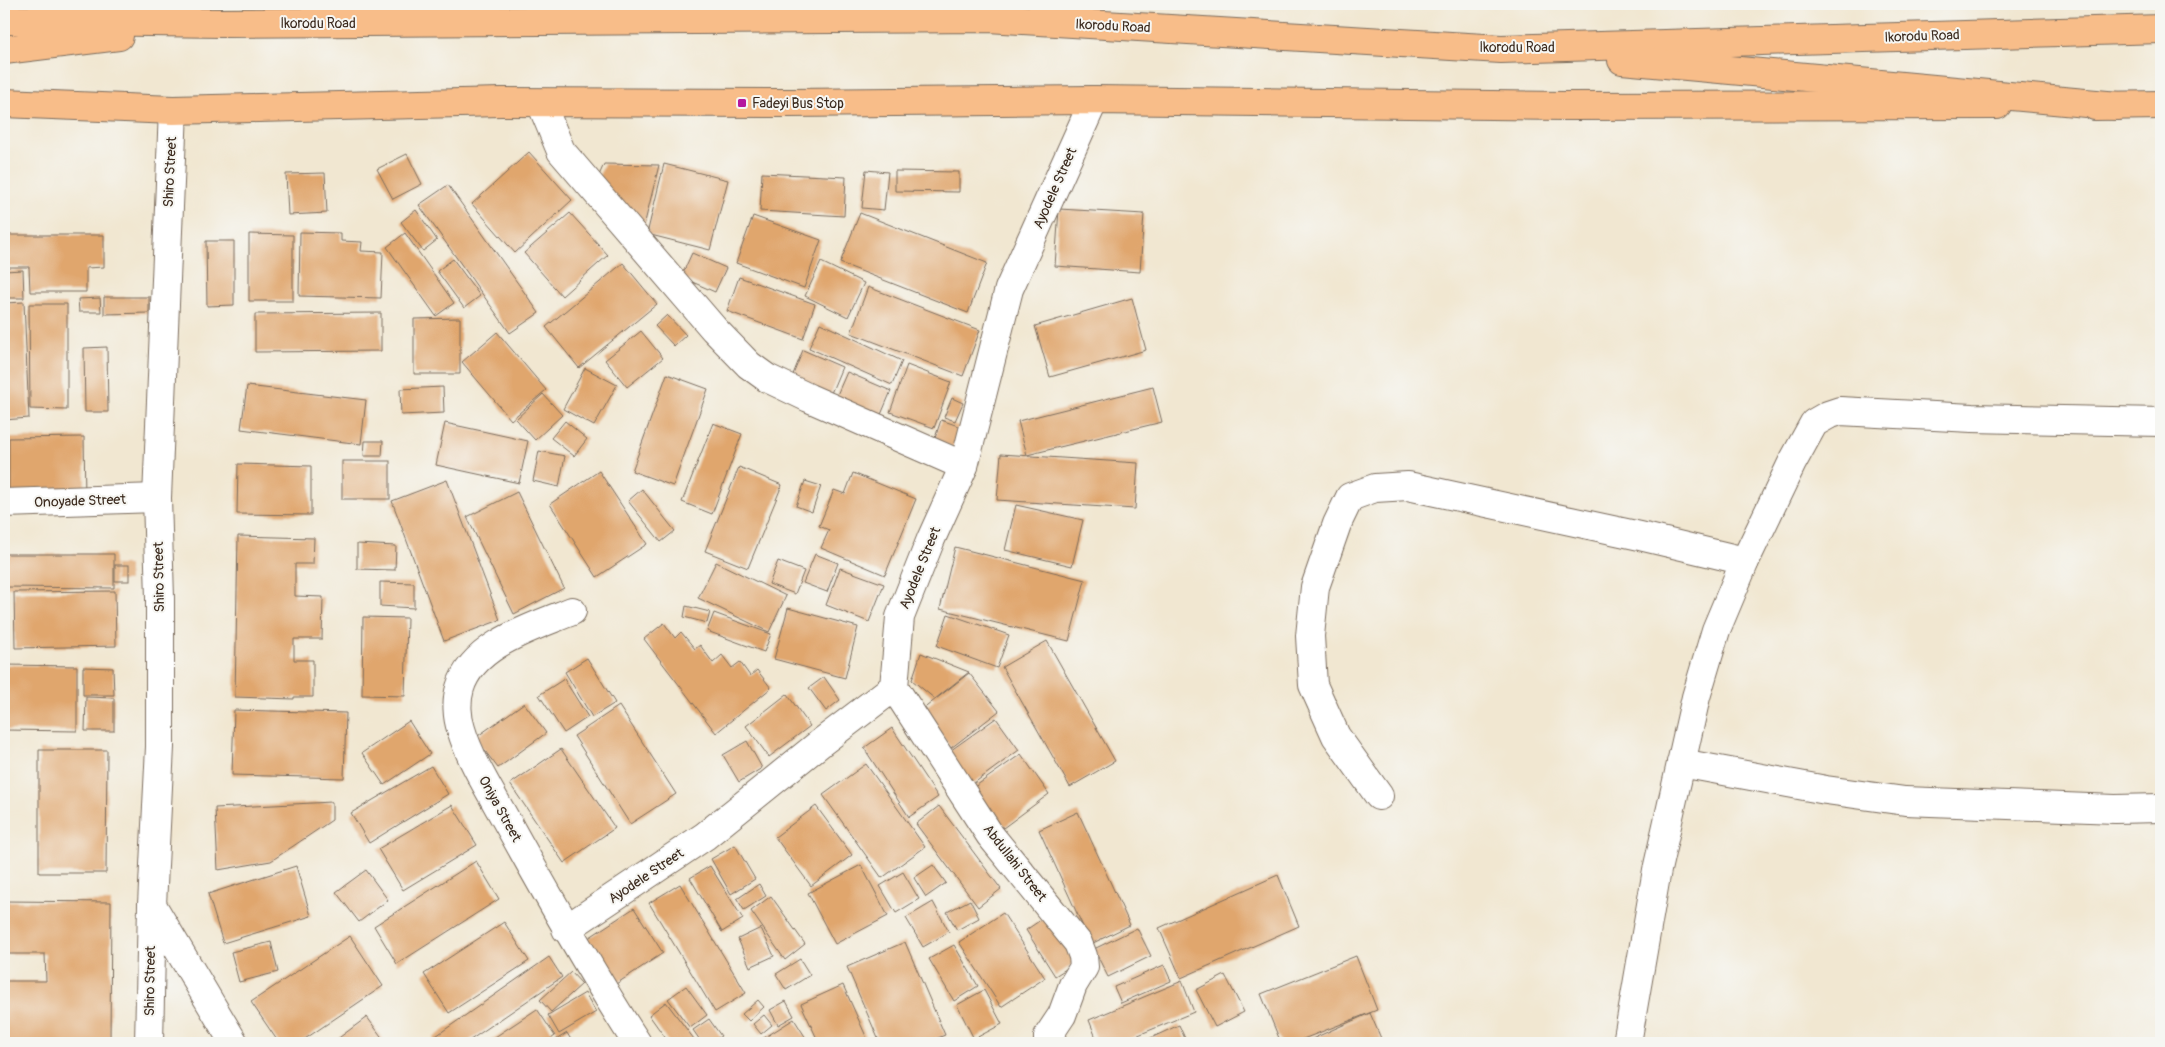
<svg xmlns="http://www.w3.org/2000/svg" width="2165" height="1047" viewBox="0 0 2165 1047" font-family="Pangolin,sans-serif">
	<rect width="100%" height="100%" fill="#f6f6f2"/>
	<filter id="ink" filterUnits="userSpaceOnUse"><feTurbulence type="fractalNoise" baseFrequency=".02" numOctaves="2"/><feDisplacementMap in="SourceGraphic" scale="10" xChannelSelector="R" yChannelSelector="G"/><feConvolveMatrix kernelMatrix="1 2 1 2 8 2 1 2 1" color-interpolation-filters="sRGB"/></filter>
	<filter id="wash" filterUnits="userSpaceOnUse"><feTurbulence type="fractalNoise" baseFrequency=".0096" numOctaves="4" result="noise"/><feDisplacementMap in="SourceGraphic" scale="20" xChannelSelector="R" yChannelSelector="G"/><feGaussianBlur stdDeviation="1.12" result="paint"/><feColorMatrix in="noise" values="0 0 0 0 0 0 0 0 0 0 0 0 0 0 0 0 0 1.4 0 .05"/><feComposite in="paint" operator="in"/></filter>
	<g filter="url(#wash)">
		<rect width="100%" height="100%" fill="#f1e7d1"/>
		<g id="blocks">
			<g fill="#e0a66d">
				<polygon points="529,152 572,200 515,253 472,204"/>
				<polygon points="407,154 422,184 393,199 377,169"/>
				<polygon points="604,164 659,165 644,226 597,180"/>
				<polygon points="664,164 728,180 710,250 647,234"/>
				<polygon points="866,170 888,172 884,210 862,208"/>
				<polygon points="895,171 959,172 959,192 895,191"/>
				<polygon points="325,173 327,213 288,215 286,174"/>
				<polygon points="762,173 846,177 844,216 760,211"/>
				<polygon points="448,185 539,313 510,333 419,205"/>
				<polygon points="1059,209 1144,214 1140,272 1055,266"/>
				<polygon points="416,210 437,240 423,251 401,222"/>
				<polygon points="570,213 608,255 562,296 524,253"/>
				<polygon points="860,213 987,263 968,313 840,263"/>
				<polygon points="753,216 821,240 804,288 736,263"/>
				<polygon points="300,232 341,233 341,241 362,242 361,251 383,252 381,298 299,296"/>
				<polygon points="405,233 454,303 436,316 387,247"/>
				<polygon points="249,234 293,235 293,301 249,301"/>
				<polygon points="4,235 104,235 104,267 86,268 86,292 30,292 29,267 4,267"/>
				<polygon points="206,241 234,241 234,305 207,306"/>
				<polygon points="692,253 726,268 715,292 681,277"/>
				<polygon points="453,259 480,296 464,308 437,271"/>
				<polygon points="821,262 864,283 848,317 805,296"/>
				<polygon points="623,263 657,304 579,368 546,327"/>
				<polygon points="23,270 24,298 4,298 4,271"/>
				<polygon points="739,277 815,304 803,339 727,311"/>
				<polygon points="868,287 980,330 963,376 851,333"/>
				<polygon points="104,297 149,297 149,313 104,314"/>
				<polygon points="100,298 101,312 79,312 78,299"/>
				<polygon points="1132,298 1146,350 1050,377 1035,326"/>
				<polygon points="24,302 29,418 4,420 4,303"/>
				<polygon points="29,304 67,304 67,410 30,409"/>
				<polygon points="381,313 381,351 255,352 255,314"/>
				<polygon points="667,315 686,335 674,346 655,326"/>
				<polygon points="460,318 460,374 414,374 414,319"/>
				<polygon points="820,323 902,361 892,385 809,348"/>
				<polygon points="641,331 663,358 627,387 605,360"/>
				<polygon points="497,332 546,390 511,420 462,362"/>
				<polygon points="107,347 108,412 85,412 84,348"/>
				<polygon points="803,350 842,367 829,398 790,382"/>
				<polygon points="907,365 951,382 934,428 890,412"/>
				<polygon points="585,368 617,385 594,426 563,409"/>
				<polygon points="847,372 891,391 877,424 833,404"/>
				<polygon points="667,374 708,389 673,486 632,471"/>
				<polygon points="247,386 366,400 361,444 241,429"/>
				<polygon points="443,387 444,413 401,415 400,389"/>
				<polygon points="1153,387 1162,422 1027,455 1018,421"/>
				<polygon points="543,394 562,415 535,440 516,419"/>
				<polygon points="952,398 963,403 955,421 944,417"/>
				<polygon points="941,420 967,429 960,449 934,441"/>
				<polygon points="565,421 587,439 574,456 551,438"/>
				<polygon points="445,423 528,441 519,483 436,465"/>
				<polygon points="713,423 742,434 712,514 682,502"/>
				<polygon points="84,437 85,497 9,498 9,438"/>
				<polygon points="365,441 383,441 382,456 364,456"/>
				<polygon points="539,451 565,456 559,487 533,481"/>
				<polygon points="1001,454 1138,463 1135,509 997,500"/>
				<rect x="342" y="461" width="48" height="38"/>
				<polygon points="238,464 311,466 311,515 237,514"/>
				<polygon points="739,467 782,485 748,568 705,551"/>
				<polygon points="599,471 647,544 597,577 550,504"/>
				<polygon points="853,473 916,499 885,575 821,548 829,530 819,526 834,490 845,494"/>
				<polygon points="447,480 500,620 444,641 392,501"/>
				<polygon points="805,481 821,486 812,512 796,506"/>
				<polygon points="642,489 675,531 661,542 628,501"/>
				<polygon points="517,492 564,588 514,614 467,517"/>
				<polygon points="1016,505 1083,520 1072,566 1005,550"/>
				<polygon points="238,536 314,538 313,564 295,564 295,596 323,597 322,639 294,639 294,660 313,660 313,697 294,697 294,699 235,697"/>
				<polygon points="357,544 396,546 395,570 357,569"/>
				<polygon points="955,547 1085,580 1069,641 940,609"/>
				<polygon points="4,554 114,554 114,588 4,587"/>
				<polygon points="815,554 838,563 827,592 803,583"/>
				<polygon points="778,561 804,571 795,594 769,584"/>
				<polygon points="716,562 786,596 769,632 698,598"/>
				<rect x="115" y="565" width="14" height="16"/>
				<polygon points="840,568 884,584 869,622 826,605"/>
				<polygon points="380,582 414,583 414,608 380,606"/>
				<polygon points="115,591 116,646 15,648 14,592"/>
				<polygon points="686,606 710,612 707,623 684,617"/>
				<polygon points="788,608 858,627 845,678 774,659"/>
				<polygon points="714,613 771,634 764,652 707,631"/>
				<polygon points="948,614 1009,635 997,668 937,646"/>
				<rect x="4" y="617" width="2" height="36"/>
				<polygon points="363,617 407,618 405,696 362,695"/>
				<polygon points="664,623 675,638 681,632 695,649 700,645 713,663 722,655 732,668 740,662 750,676 757,670 771,688 716,733 644,639"/>
				<polygon points="1047,641 1115,761 1070,787 1002,667"/>
				<polygon points="921,653 969,672 935,699 912,680"/>
				<polygon points="587,658 615,703 592,717 565,672"/>
				<polygon points="4,665 77,666 77,731 4,730"/>
				<polygon points="83,667 113,668 114,695 83,695"/>
				<polygon points="969,673 999,711 951,748 922,710"/>
				<polygon points="824,677 840,700 826,711 809,688"/>
				<polygon points="564,679 588,717 564,733 539,695"/>
				<polygon points="787,694 810,726 769,757 746,726"/>
				<polygon points="86,697 114,698 114,731 85,731"/>
				<polygon points="524,703 546,733 498,768 475,738"/>
				<polygon points="619,706 676,794 630,824 574,736"/>
				<polygon points="234,710 346,713 344,778 232,775"/>
				<polygon points="996,718 1019,750 970,786 947,753"/>
				<polygon points="409,721 430,754 384,785 362,753"/>
				<polygon points="892,728 938,797 909,817 864,748"/>
				<polygon points="747,741 762,768 739,782 723,755"/>
				<polygon points="561,749 615,828 564,863 510,784"/>
				<polygon points="39,750 107,750 106,873 39,873"/>
				<polygon points="1021,754 1049,794 999,831 970,790"/>
				<polygon points="866,764 925,847 882,878 823,795"/>
				<polygon points="431,766 448,794 369,843 351,813"/>
				<polygon points="332,802 332,820 271,861 218,870 215,808"/>
				<polygon points="452,805 477,845 403,890 378,849"/>
				<polygon points="816,806 852,855 811,886 775,837"/>
				<polygon points="939,806 1001,889 978,907 916,824"/>
				<polygon points="1078,812 1130,925 1091,944 1039,830"/>
				<polygon points="735,845 755,879 731,894 711,859"/>
				<polygon points="476,861 499,899 397,964 374,926"/>
				<polygon points="861,865 888,916 835,944 808,893"/>
				<polygon points="933,865 946,883 926,897 914,878"/>
				<polygon points="296,866 311,916 223,943 208,894"/>
				<polygon points="710,866 743,919 722,932 690,878"/>
				<polygon points="366,870 388,900 359,922 336,892"/>
				<polygon points="903,872 919,899 896,913 880,886"/>
				<polygon points="1278,875 1299,926 1181,978 1159,928"/>
				<polygon points="680,884 746,993 715,1012 649,903"/>
				<polygon points="759,884 766,896 744,910 737,899"/>
				<polygon points="771,896 805,944 785,960 751,911"/>
				<polygon points="970,900 979,918 957,930 947,912"/>
				<polygon points="4,901 111,902 110,1043 4,1043 4,981 46,981 45,954 4,954"/>
				<polygon points="933,902 949,932 923,947 906,918"/>
				<polygon points="634,908 663,953 616,984 587,939"/>
				<polygon points="1003,913 1045,978 1001,1007 959,942"/>
				<polygon points="1048,915 1077,962 1055,976 1026,930"/>
				<polygon points="504,922 529,961 449,1013 424,974"/>
				<polygon points="761,928 774,956 750,967 738,939"/>
				<polygon points="1137,928 1151,956 1108,977 1094,949"/>
				<polygon points="350,936 383,986 299,1043 279,1043 251,1002"/>
				<polygon points="271,942 278,972 239,982 231,952"/>
				<polygon points="905,942 945,1035 926,1043 880,1043 847,967"/>
				<polygon points="954,945 978,986 954,1001 929,959"/>
				<polygon points="1356,956 1377,1010 1293,1043 1281,1043 1261,994"/>
				<polygon points="549,957 562,977 466,1043 436,1043 433,1038"/>
				<polygon points="800,959 810,975 786,990 776,974"/>
				<polygon points="1164,965 1171,981 1121,1003 1114,987"/>
				<polygon points="571,972 582,984 551,1012 540,1000"/>
				<polygon points="1225,975 1244,1012 1215,1027 1196,990"/>
				<polygon points="1182,981 1194,1012 1119,1043 1098,1043 1089,1020"/>
				<polygon points="843,985 869,1043 819,1043 801,1004"/>
				<polygon points="686,986 707,1015 690,1028 668,999"/>
				<polygon points="984,990 1002,1024 974,1039 957,1005"/>
				<polygon points="585,993 596,1012 559,1034 548,1015"/>
				<polygon points="758,1000 764,1007 749,1021 742,1014"/>
				<polygon points="786,1001 794,1016 778,1025 770,1010"/>
				<polygon points="666,1002 697,1043 669,1043 649,1015"/>
				<polygon points="537,1009 555,1036 545,1043 486,1043"/>
				<polygon points="1370,1013 1383,1043 1303,1043"/>
				<polygon points="764,1015 772,1025 761,1034 753,1024"/>
				<polygon points="367,1017 386,1043 332,1043"/>
				<polygon points="709,1019 721,1036 710,1043 702,1043 693,1030"/>
				<polygon points="794,1019 809,1043 756,1043"/>
				<polygon points="1179,1025 1187,1043 1140,1043"/>
				<polygon points="567,1033 573,1043 551,1043"/>
			</g>
		</g>
	</g>
	<g filter="url(#ink)">
		<use href="#blocks" fill-opacity="0" stroke="#7b6c5d" stroke-width="1"/>
		<g fill="none" stroke-linecap="round" stroke-linejoin="round">
			<defs>
				<g id="street">
					<polyline points="541,103 561,151 714,329 749,365 767,378 809,398 964,466"/>
					<polyline points="4,503 157,498"/>
					<path d="M572,611C534,627 473,644 460,688C456,701 457,717 461,729C470,761 496,801 512,831C552,903 592,974 637,1043"/>
					<polyline points="894,687 990,835 1078,943 1083,956 1084,967 1073,985 1062,1015 1048,1036 1048,1043"/>
					<polyline points="1681,763 1826,790 1905,801 2115,809 2161,808"/>
					<polyline points="1379,796 1336,736 1313,685 1310,636 1315,587 1337,524 1350,497 1375,488 1408,486 1640,536 1745,561"/>
					<polyline points="152,905 234,1043"/>
					<polyline points="566,929 705,836 823,741 894,687 900,617 931,539 964,466 1009,289 1094,100"/>
					<polyline points="149,1043 152,905 160,747 160,598 157,498 173,110"/>
					<polyline points="1627,1043 1657,870 1696,697 1716,630 1745,561 1792,463 1814,423 1828,415 1840,411 1972,418 2161,422"/>
				</g>
				<g id="primary">
					<polyline points="4,103 173,110 501,102 790,103 1094,100 1566,106 1997,105"/>
					<polyline points="2095,106 2161,105"/>
				</g>
				<g id="highway">
					<polyline points="4,20 222,23 988,18 1501,49 2161,29"/>
					<polyline points="4,50 119,36"/>
					<polyline points="1622,60 2118,106"/>
				</g>
			</defs>
			<use href="#street" stroke="#7b6c5d" stroke-width="30"/>
			<use href="#primary" stroke="#7b6c5d" stroke-width="30"/>
			<use href="#highway" stroke="#7b6c5d" stroke-width="30"/>
			<use href="#street" stroke="#fff" stroke-width="28"/>
			<use href="#primary" stroke="#f8bd89" stroke-width="28"/>
			<use href="#highway" stroke="#f8bd89" stroke-width="28"/>
		</g>
	</g>
	<rect fill="#b5179e" stroke="#f6f6f2" stroke-width="2" x="737" y="98" width="10" height="10" rx="2.5"/>
	<g text-anchor="middle" dominant-baseline="central" stroke-width="4" stroke-linejoin="round" paint-order="stroke">
		<g font-size="14" fill="#3b2a1e" stroke="#f6f6f2">
			<text x="318" y="23">Ikorodu Road</text>
			<text transform="translate(1113 26) rotate(3)">Ikorodu Road</text>
			<text transform="translate(1922 36) rotate(-2)">Ikorodu Road</text>
			<text x="1517" y="47">Ikorodu Road</text>
			<text transform="translate(170 172) rotate(-87)">Shiro Street</text>
			<text transform="translate(1055 188) rotate(-66)">Ayodele Street</text>
			<text transform="translate(80 501) rotate(-2)">Onoyade Street</text>
			<text transform="translate(920 568) rotate(-68)">Ayodele Street</text>
			<text transform="translate(159 577) rotate(-91)">Shiro Street</text>
			<text transform="translate(500 809) rotate(61)">Oniya Street</text>
			<text transform="translate(1015 863) rotate(52)">Abdullahi Street</text>
			<text transform="translate(646 876) rotate(-34)">Ayodele Street</text>
			<text transform="translate(150 981) rotate(-89)">Shiro Street</text>
		</g>
		<g font-size="14" fill="#3b2a1e" stroke="#f6f6f2" text-anchor="start">
			<text x="752" y="103">Fadeyi Bus Stop</text>
		</g>
	</g>
	<rect width="2165" height="1047" fill="none" stroke="#f6f6f2" stroke-width="20"/>
</svg>
